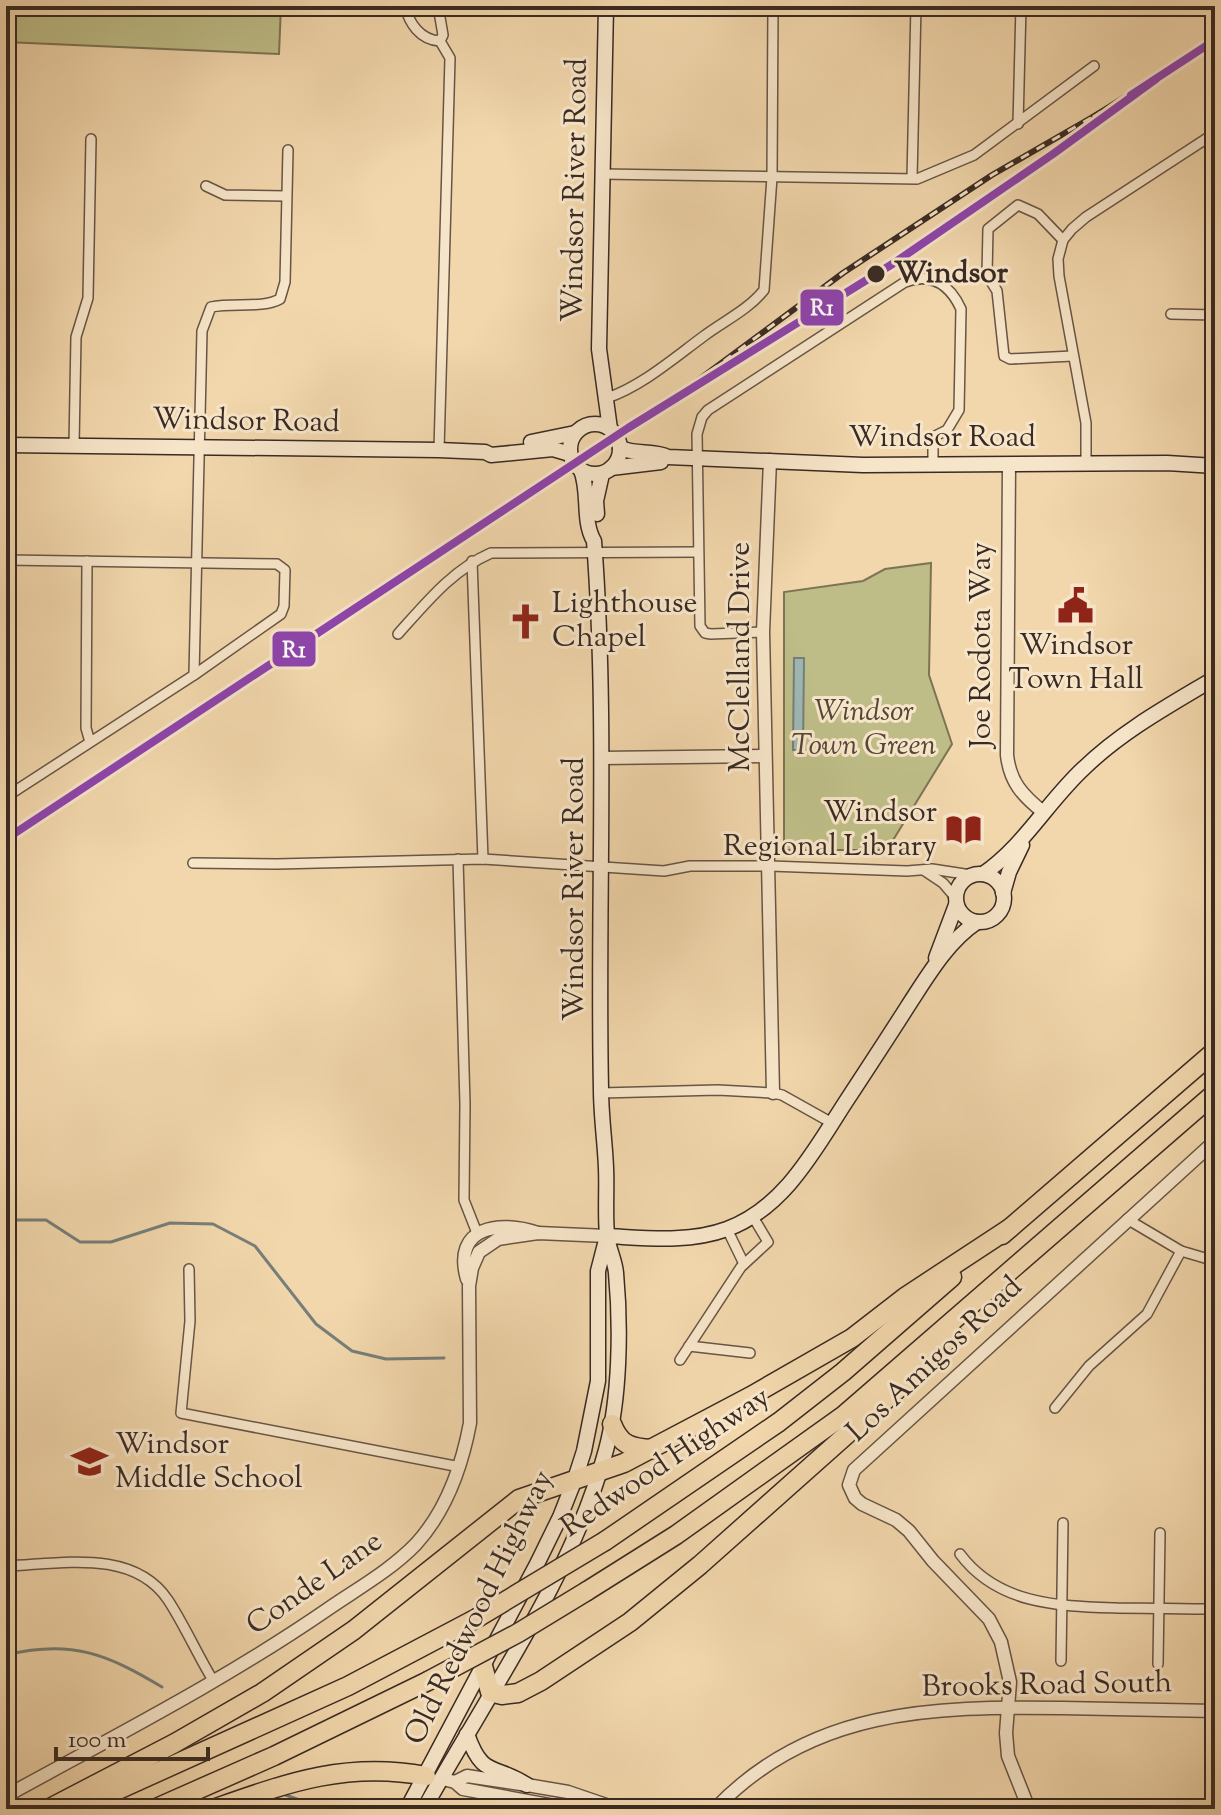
<svg xmlns="http://www.w3.org/2000/svg" width="1221" height="1815" viewBox="0 0 1221 1815" font-family="'Sorts Mill Goudy',serif">
	<rect width="100%" height="100%" fill="#f2d7ac"/>
	<filter id="stains"><feTurbulence type="fractalNoise" baseFrequency=".0025" numOctaves="4"/><feColorMatrix values="0 0 0 0 .2 0 0 0 0 .09 0 0 0 0 .02 0 0 0 .5 -.17"/></filter>
	<radialGradient id="worn" r=".72"><stop offset=".6" stop-color="#630" stop-opacity="0"/><stop offset="1" stop-color="#630" stop-opacity=".3"/></radialGradient>
	<g fill="#bebd87" stroke="#7c7455" stroke-width="2">
		<polygon points="6,6 281,6 279,54 6,42"/>
		<polygon points="931,563 929,675 952,744 887,850 784,850 784,592 863,581 885,569"/>
	</g>
	<polygon fill="#9eb7b3" stroke="#767f79" stroke-width="2" points="794,658 804,658 803,750 793,750"/>
	<g fill="none" stroke-linecap="round" stroke-linejoin="round">
		<g stroke="#767f79" stroke-width="3">
			<polyline points="6,1220 46,1220 80,1242 111,1242 170,1223 213,1224 255,1246 316,1324 352,1351 386,1359 444,1358"/>
			<path d="M6,1655C71,1639 107,1654 162,1687"/>
			<polyline points="283,1794 324,1809"/>
		</g>
		<defs>
			<g id="minor">
				<path d="M405,6C409,23 420,40 440,41"/>
				<polyline points="438,6 443,35 440,41 450,58 439,450"/>
				<polyline points="1018,124 1021,6"/>
				<polyline points="601,174 917,179 974,155 1094,66"/>
				<polyline points="912,178 916,6"/>
				<polyline points="206,186 225,195 286,196"/>
				<polyline points="1063,240 1038,214 1018,205 988,229 987,275 997,291 1004,356 1010,359 1073,356"/>
				<polyline points="1171,314 1215,315"/>
				<path d="M607,398C642,386 674,358 704,336C724,321 748,310 764,290L772,177L773,6"/>
				<polyline points="74,445 76,337 88,298 91,139"/>
				<polyline points="1086,465 1086,423 1059,276 1058,259 1063,240 1072,229 1086,217 1215,133"/>
				<polyline points="6,560 277,564 285,570 284,606 281,614 194,675 12,793 6,794"/>
				<polyline points="87,561 86,728 90,742"/>
				<polyline points="472,561 483,859"/>
				<path d="M763,632L711,634L705,633L700,626L697,434L702,417L708,410L905,282C932,272 950,285 961,309L959,410L947,430L933,437V463"/>
				<path d="M398,634C426,603 452,570 491,553L698,552"/>
				<path d="M194,675L202,331L211,307C233,302 262,309 280,299L285,282L288,150"/>
				<polyline points="458,859 465,1104 464,1200 477,1233"/>
				<polyline points="193,863 277,864 483,859 664,871 690,866 770,866 907,871 932,869 971,875"/>
				<polyline points="925,871 943,883 955,897"/>
				<polyline points="601,1093 718,1090 773,1093 782,1095 832,1123"/>
				<polyline points="1127,1219 1181,1251 1215,1261"/>
				<polyline points="727,1229 744,1264"/>
				<polyline points="189,1269 190,1321 181,1413 460,1467"/>
				<polyline points="689,1346 750,1353"/>
				<polyline points="680,1360 741,1267 768,1242 753,1217"/>
				<polyline points="1055,1408 1089,1366 1147,1314 1181,1251"/>
				<path d="M960,1554C998,1605 1059,1606 1117,1608C1149,1608 1182,1609 1215,1609"/>
				<path d="M6,1566C60,1564 133,1548 168,1600C185,1626 198,1656 214,1682"/>
				<polyline points="1061,1661 1063,1523"/>
				<polyline points="1158,1664 1160,1533"/>
			</g>
			<g id="tertiary">
				<polyline points="770,460 763,632 773,1093"/>
				<path d="M1009,464L1007,755C1010,782 1022,795 1043,812"/>
				<polyline points="602,758 765,756"/>
				<path d="M467,1279C452,1226 500,1220 538,1233"/>
				<polyline points="447,1780 455,1782 463,1789 571,1809"/>
				<polyline points="455,1782 467,1776 527,1785 568,1792 618,1809"/>
				<path d="M6,1796C115,1736 225,1680 328,1609C357,1589 391,1570 416,1544C446,1511 462,1466 470,1423L469,1286L472,1268L479,1252L498,1239L538,1233L607,1236"/>
				<path d="M715,1809C810,1709 933,1706 1062,1708C1113,1709 1164,1710 1215,1711"/>
				<polyline points="1029,1809 1008,1756 1006,1733 1010,1682 1001,1642 989,1619 933,1561 909,1531 896,1520 862,1504 855,1498 849,1485 854,1470 1215,1141"/>
			</g>
			<g id="secondary">
				<polyline points="606,6 599,349 610,429"/>
				<circle cx="595" cy="449" r="25"/>
				<polyline points="531,442 575,433"/>
				<polyline points="6,445 439,450 485,452 491,455 553,449 570,454"/>
				<path d="M620,448C636,455 654,450 668,457L863,465L1167,463L1215,466"/>
				<polyline points="611,468 661,462"/>
				<polyline points="597,514 596,501 602,474"/>
				<circle cx="980" cy="898" r="24"/>
				<path d="M983,874C1024,846 1048,801 1084,768C1122,731 1170,705 1215,678"/>
				<polyline points="1003,893 1009,872 1022,845"/>
				<polyline points="936,958 956,905"/>
				<path d="M607,1236C647,1238 689,1243 727,1229C784,1208 814,1151 845,1103C866,1071 887,1039 908,1006C927,977 947,942 977,922"/>
				<path d="M467,1734C483,1779 493,1763 527,1785"/>
				<polyline points="407,1809 537,1564 560,1517 575,1479 584,1451 598,1381 598,1271 606,1240"/>
				<path d="M424,1809C487,1695 572,1577 606,1450C620,1398 621,1327 616,1273C615,1260 608,1248 607,1235C605,1213 607,1190 606,1168C605,1142 601,1116 601,1089C597,907 608,724 594,541C582,521 590,492 581,470"/>
			</g>
			<g id="motorway">
				<polyline points="1002,1235 1215,1051"/>
				<path d="M612,1424C620,1445 631,1448 652,1449"/>
				<polyline points="605,1541 779,1422 843,1372 952,1277"/>
				<polyline points="587,1591 676,1535 844,1415 1215,1093"/>
				<polyline points="483,1666 490,1692 502,1695 518,1693 541,1681 630,1622 700,1565 917,1372 953,1334"/>
				<polyline points="48,1809 175,1743 262,1693 354,1630 519,1499 624,1463 751,1396 852,1338 905,1297 1010,1228"/>
				<polyline points="76,1809 348,1686 477,1618"/>
				<polyline points="154,1809 274,1756 428,1681"/>
				<path d="M213,1809C287,1783 346,1761 426,1776"/>
			</g>
		</defs>
		<use href="#minor" stroke="#675545" stroke-width="12"/>
		<use href="#tertiary" stroke="#675545" stroke-width="15"/>
		<use href="#secondary" stroke="#392a23" stroke-width="17"/>
		<use href="#motorway" stroke="#392a23" stroke-width="21"/>
		<use href="#minor" stroke="#f7e5c9" stroke-width="9"/>
		<use href="#tertiary" stroke="#f7e5c9" stroke-width="12"/>
		<use href="#secondary" stroke="#f7e5c9" stroke-width="14"/>
		<use href="#motorway" stroke="#f2d7ac" stroke-width="18"/>
		<defs>
			<g id="rail">
				<polyline points="1093,117 1215,40"/>
				<polyline points="916,247 1082,133"/>
				<polyline points="666,404 843,273 992,175 1103,111"/>
			</g>
		</defs>
		<use href="#rail" stroke="#392a23" stroke-width="6"/>
		<use href="#rail" stroke="#f7e5c9" stroke-width="3" stroke-dasharray="9" stroke-linecap="butt"/>
		<defs>
			<g id="motorway-bridge">
				<polyline points="477,1618 605,1541"/>
				<polyline points="428,1681 518,1633 587,1591"/>
			</g>
		</defs>
		<use href="#motorway-bridge" stroke="#392a23" stroke-width="21" stroke-linecap="butt"/>
		<use href="#motorway-bridge" stroke="#f2d7ac" stroke-width="18"/>
		<defs>
			<g id="rail-1">
				<polyline points="1131,95 1215,40"/>
				<polyline points="6,839 628,428 894,263 1053,154 1156,79"/>
			</g>
		</defs>
		<use href="#rail-1" stroke="#f7e5c9" stroke-width="14"/>
		<use href="#rail-1" stroke="#8e44ad" stroke-width="8"/>
	</g>
	<defs>
		<symbol id="civic-bare" viewBox="-9 -9 18 18"><path d="M-.6-6.5H3V-4.5H.6V-3L4-1V1h2V6H-6V1h2V-1L-.6-3ZM-1.2 2.5V6h2.4V2.5Z" fill="#8f2418" stroke="#f7e5c9" stroke-width="2.5" paint-order="stroke"/></symbol>
		<symbol id="church-bare" viewBox="-9 -9 18 18"><path d="M-1.2-6h2.4v3.5h3.3v2.4h-3.3V6h-2.4V-.1h-3.3v-2.4h3.3Z" fill="#8f2418" stroke="#f7e5c9" stroke-width="2.5" paint-order="stroke"/></symbol>
		<symbol id="library-bare" viewBox="-9 -9 18 18"><path d="M-6-4Q-3-5.5-.7-3.5V5Q-3 3-6 4ZM6-4Q3-5.5 .7-3.5V5Q3 3 6 4Z" fill="#8f2418" stroke="#f7e5c9" stroke-width="2.5" paint-order="stroke"/></symbol>
		<symbol id="school-bare" viewBox="-9 -9 18 18"><path d="M0-5L7-2L0 1L-7-2ZM-4 1L0 2.5L4 1V4Q0 6-4 4Z" fill="#8f2418" stroke="#f7e5c9" stroke-width="2.5" paint-order="stroke"/></symbol>
	</defs>
	<g fill-rule="evenodd">
		<use href="#civic-bare" x="1050" y="580" width="51" height="51"/>
		<use href="#church-bare" x="500" y="596" width="51" height="51"/>
		<use href="#library-bare" x="938" y="804" width="51" height="51"/>
		<use href="#school-bare" x="64" y="1436" width="51" height="51"/>
	</g>
	<circle fill="#392a23" stroke="#f7e5c9" stroke-width="3" cx="876" cy="274" r="10"/>
	<g text-anchor="middle" dominant-baseline="central" stroke-width="6" stroke-linejoin="round" paint-order="stroke">
		<g font-size="30" fill="#392a23" stroke="#f7e5c9">
			<text transform="translate(576 190) rotate(-89)">Windsor River Road</text>
			<text transform="translate(246 422) rotate(1)">Windsor Road</text>
			<text x="942" y="438">Windsor Road</text>
			<text transform="translate(982 645) rotate(-90)">Joe Rodota Way</text>
			<text transform="translate(741 657) rotate(-90)">McClelland Drive</text>
			<text transform="translate(575 889) rotate(-90)">Windsor River Road</text>
			<text transform="translate(935 1360) rotate(-43)">Los Amigos Road</text>
			<text transform="translate(666 1463) rotate(-34)">Redwood Highway</text>
			<text transform="translate(315 1584) rotate(-35)">Conde Lane</text>
			<text transform="translate(480 1608) rotate(-64)">Old Redwood Highway</text>
			<text transform="translate(1047 1686) rotate(-1)">Brooks Road South</text>
		</g>
		<g font-size="30" font-weight="bold" fill="#392a23" stroke="#f7e5c9" text-anchor="start">
			<text x="894" y="274">Windsor</text>
		</g>
		<g font-size="30" fill="#392a23" stroke="#f7e5c9" text-anchor="start">
			<text x="552" y="604">Lighthouse<tspan x="552" dy="34">Chapel</tspan></text>
			<text x="1076" y="646" text-anchor="middle">Windsor<tspan x="1076" dy="34">Town Hall</tspan></text>
			<text x="937" y="813" text-anchor="end">Windsor<tspan x="937" dy="34">Regional Library</tspan></text>
			<text x="115" y="1445">Windsor<tspan x="115" dy="34">Middle School</tspan></text>
		</g>
		<g font-size="30" font-style="italic" fill="#544737" stroke="#f7e5c9">
			<text x="864" y="712">Windsor<tspan x="864" dy="34">Town Green</tspan></text>
		</g>
	</g>
	<g stroke="#f7e5c9" stroke-width="3">
		<rect x="799" y="288" width="46" height="39" rx="8" fill="#8e44ad"/>
		<rect x="271" y="630" width="46" height="38" rx="8" fill="#8e44ad"/>
	</g>
	<g font-size="22" text-anchor="middle" font-weight="bold" fill="#fff">
		<text x="822" y="315">R1</text>
		<text x="294" y="657">R1</text>
	</g>
	<rect width="1221" height="1815" fill="none" stroke="#f2d7ac" stroke-width="32"/>
	<rect x="8" y="8" width="1205" height="1799" fill="none" stroke="#392a23" stroke-width="4"/>
	<rect x="16" y="16" width="1189" height="1783" fill="none" stroke="#392a23" stroke-width="2"/>
	<path d="M56 1747v12h152v-12" fill="none" stroke="#392a23" stroke-width="4"/>
	<text x="68" y="1747" font-size="24" fill="#392a23" stroke="#f7e5c9" stroke-width="6" paint-order="stroke">100 m</text>
	<rect width="100%" height="100%" filter="url(#stains)"/>
	<rect width="100%" height="100%" fill="url(#worn)"/>
</svg>
